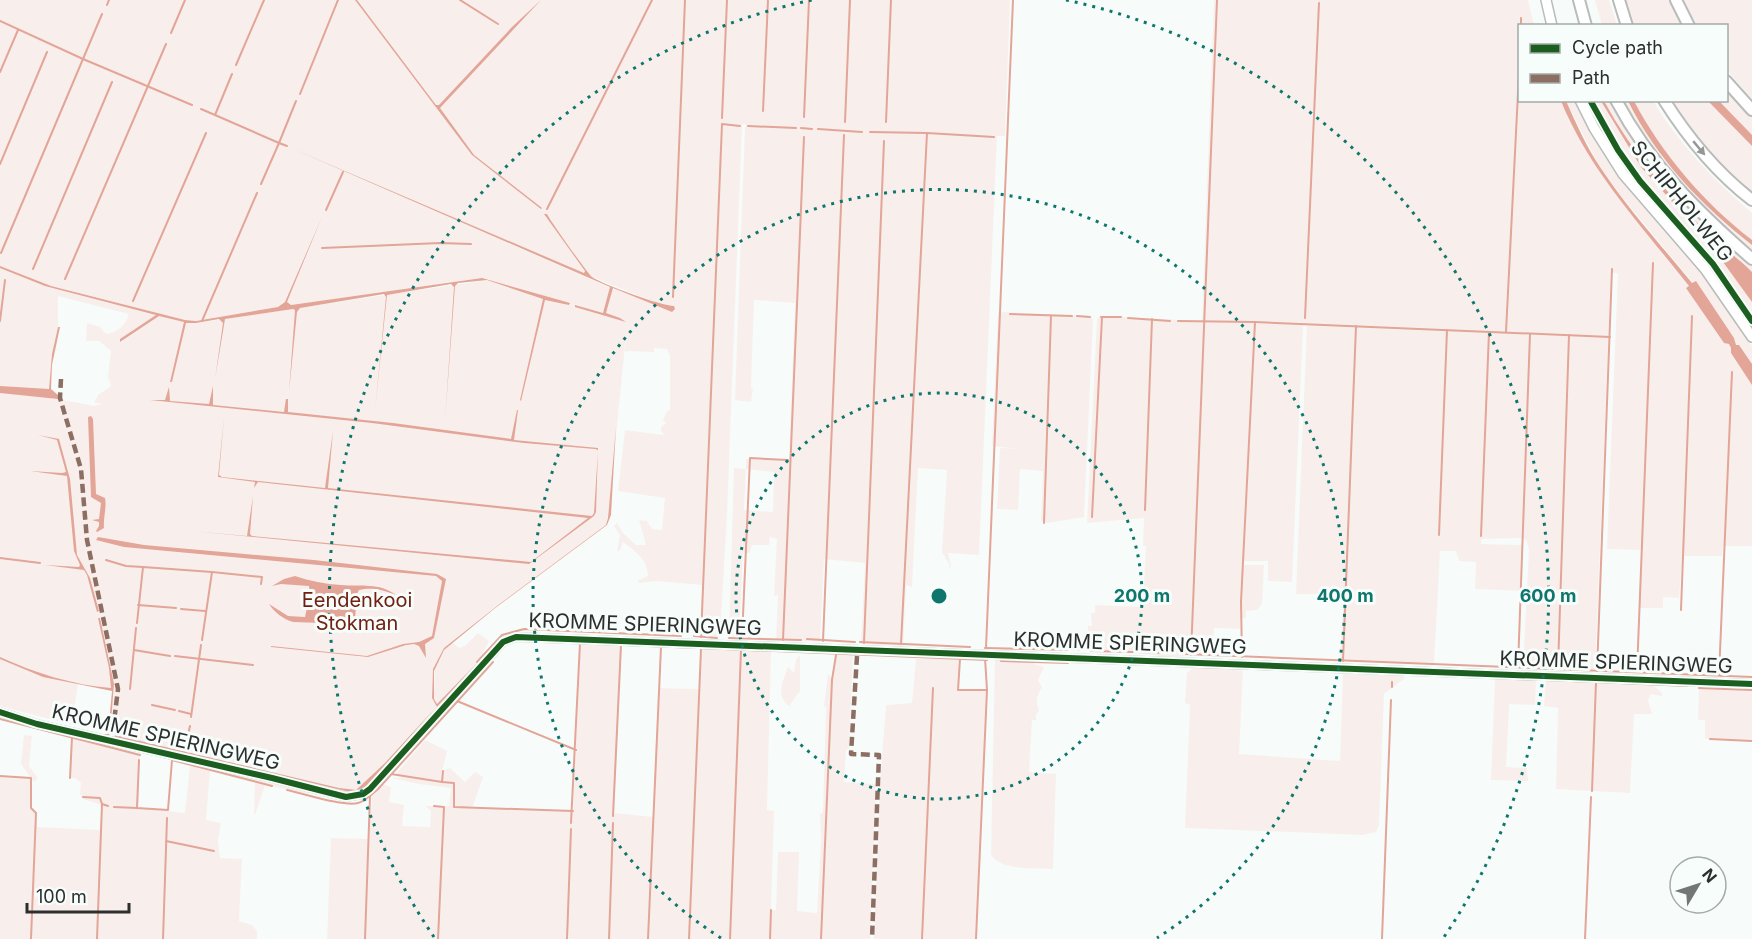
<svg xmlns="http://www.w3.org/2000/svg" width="1752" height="939" viewBox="0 0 1752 939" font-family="Inter,sans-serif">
	<rect width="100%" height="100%" fill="#f7fcfa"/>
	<g fill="#f8efec" fill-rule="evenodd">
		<path d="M0,0H1010L1005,136H997L979,555L948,553L951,565L950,570L949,564L942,552L947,470L918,468L912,587L906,585L903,646L861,644L865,563L824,559L820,642L776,639L778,595L774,596L777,539L770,537L769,545H752L750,553L743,552L739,638L729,636L734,468L746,469V459L789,460L795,303L754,300L751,387L753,388L751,402L735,400L745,127L747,125L742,124L727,514L720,636L700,637L702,585L656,581L639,583L637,581L648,576C648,560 635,551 623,542L620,550L617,552L620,535L614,526L617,523L623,533L636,545H646L639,520L647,521L652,529L662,530L665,498L618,491L625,430L664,435L661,431V427L666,423L663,420L667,411L670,410V356L667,349L654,348V352L624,351L627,326L607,525L497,606L452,642L459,648L465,646L478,633L489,641L478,662L438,704L434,699L435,665C431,681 431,695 438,710L372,784L362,792L343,793L115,739V737L124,738L109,734L114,690L78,683L72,725L0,706V267L52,287L157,315L120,339L121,342L159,316L196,323L487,280L482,278L291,305L287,302L322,218L285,302L278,307L196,321L185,320L51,286L0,266ZM291,148L583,273L585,271L544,214L590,276L649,300L671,306L672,312L613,288L606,313L620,318L575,306V305L603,313L611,288ZM58,296L129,314C126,324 118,333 106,334L100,327L87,323L86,341H99L111,351L108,377L111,386L98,395L94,403H102L95,406L58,399L49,389L52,354L58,327ZM746,469L774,472L773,512L744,510Z"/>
		<path d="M1214,0H1528L1534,25L1520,26V100L1561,101C1590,171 1643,227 1689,286L1687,288L1724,343L1729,344L1731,348V353L1752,385V546H1723L1722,556H1682L1679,598L1663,597V608H1639L1641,550L1607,549L1618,274L1611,272L1595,670L1523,667L1529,549L1526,540L1520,538L1481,539V544L1521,545L1520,591L1475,589L1476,562L1459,561L1456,551H1440L1434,664L1340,661L1344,594H1296L1307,325L1303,326L1292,582L1268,581V561H1243V571L1244,565H1264L1262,604L1257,610L1246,611V618H1240V629L1214,628L1212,656L1189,655L1173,658L1141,653L1086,651L1088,626H1092L1091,613H1095V605L1143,607L1146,546H1143L1144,518L1087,523L1097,319L1100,316L1202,321Z"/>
		<polygon points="1595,0 1609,0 1617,25 1602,25"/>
		<polygon points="1625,0 1669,0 1683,25 1633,25"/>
		<polygon points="1683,0 1752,0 1752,99 1727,70 1726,26 1697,25"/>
		<path d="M1727,87L1752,115V194C1720,167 1693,135 1669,101L1726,100Z"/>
		<polygon points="1566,101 1575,101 1599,146 1619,175 1711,284 1752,346 1752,364 1739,345 1736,345 1734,338 1696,281 1693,283 1621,196 1599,166"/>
		<polygon points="1591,101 1601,101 1641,167 1710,244 1732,271 1752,302 1752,318 1715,264 1634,172 1615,146"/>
		<path d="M1604,101H1612C1623,119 1634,138 1646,156C1674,198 1714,232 1752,265V272C1738,258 1721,246 1707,232C1666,194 1631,150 1604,101Z"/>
		<path d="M1618,101H1628C1656,158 1702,206 1752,245V253L1704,211L1664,167Z"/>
		<path d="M1634,101H1653C1679,144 1714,180 1752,213V240C1704,203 1662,154 1634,101Z"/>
		<polygon points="998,312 1091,316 1093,320 1084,517 1047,523 1041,521 1043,471 1020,469 1018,510 997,509 1000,448 1021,449 992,446"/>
		<polygon points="580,644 621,645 614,813 653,817 658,688 700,689 701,649 771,651 767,810 774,811 771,910 776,910 778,852 799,852 797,911 817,913 821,841 820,814 823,812 826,708 824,706 828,674 833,680 836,655 853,655 849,749 846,750 844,782 876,784 870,939 327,939 331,838 368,839 372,799 369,793 379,783 391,787 389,802 404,805 402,826 430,827 431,811 425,806 449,806 451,788 419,784 392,778 409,777 395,775 425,740 447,751 442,771 450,768 465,782 475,772 483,777 473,806 465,807 573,811"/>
		<path d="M800,655V691L789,706C775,695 783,682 788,667L794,673L796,659Z"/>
		<polygon points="916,659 960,659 958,690 987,690 976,939 874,939 880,783 886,705 912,703"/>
		<path d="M995,659L1034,661V664L1044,667L1038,680L1042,687C1037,696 1035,701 1039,710L1036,715V720H1032L1029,772L1056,774L1053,869C1037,868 998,871 991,854Z"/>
		<polygon points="1196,665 1243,671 1239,754 1340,761 1343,672 1403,675 1405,678 1384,694 1379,825 1376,832 1362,835 1185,828 1190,705 1185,703 1187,673"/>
		<polygon points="1495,678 1536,680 1535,705 1509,704 1509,707 1506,767 1527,768 1528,781 1491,780"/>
		<polygon points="1546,680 1653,685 1662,693 1662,696 1651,694 1648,700 1652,714 1634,714 1630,793 1556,789 1558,708 1544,706"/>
		<polygon points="1699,688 1752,690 1752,741 1705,739 1705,720 1698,720"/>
		<polygon points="24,735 32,736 29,766 38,778 34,782 31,779 31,808 36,813 37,827 101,830 102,809 99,804 83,799 80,794 81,783 75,778 70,778 72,737 140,755 138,808 185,813 190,765 311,791 309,794 265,785 255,815 254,814 255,783 210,771 206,820 221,823 218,841 220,858 242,859 239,921 252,925 257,931 257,939 0,939 0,776 31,778 21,764"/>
	</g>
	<g fill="#e3a597">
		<polygon points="355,0 357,0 436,105 439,105 512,27 541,0 440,108 474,155 542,208 541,209 472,155"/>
		<path d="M1561,101H1566C1576,123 1586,146 1600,167C1627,208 1661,245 1692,283L1696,281L1734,338L1736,345H1739L1752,364V385L1731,353V348L1729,344L1724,343L1686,288L1689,286C1642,226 1590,172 1561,101Z"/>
		<path d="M1601,101H1604C1631,150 1666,194 1707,232C1721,246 1738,258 1752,272V302L1710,244L1641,167Z"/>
		<path d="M1628,101H1634C1662,154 1704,203 1752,240V245C1702,206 1656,158 1628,101Z"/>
		<polygon points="1708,101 1719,101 1752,135 1752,146"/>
		<path d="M291,148L584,273L585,271L544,214H547C549,219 588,274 592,277C604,285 662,306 674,306L675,309L672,312L613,288L606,313L620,318L626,322L575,307V305L603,313L610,287Z"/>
		<polygon points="322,217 287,302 291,305 482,278 570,303 569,305 545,300 521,401 520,400 543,299 487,280 458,283 455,286 445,420 454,287 451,284 387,295 375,410 386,297 384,294 300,308 297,312 289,392 295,310 293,309 225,319 215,379 223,323 219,319 196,323 186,323 172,382 170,382 184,322 159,316 120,342 120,339 156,315 45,286 0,268 0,266 51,286 185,320 196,321 278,307 285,302"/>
		<polygon points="58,327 60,327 52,365 51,389 58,395 58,399 0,393 0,386 49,389 52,354"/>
		<polygon points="213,386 213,405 284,412 286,399 288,399 288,412 393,423 511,439 517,410 518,410 514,440 598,448 596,512 594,516 529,564 192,531 247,536 253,496 250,534 252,536 531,562 588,518 258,482 254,488 255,482 218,477 224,417 219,475 222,477 325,488 333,431 328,488 592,516 594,513 598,450 595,449 524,443 372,423 150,400 165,400 169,387 170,401 209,404"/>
		<path d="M91,416L93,419L96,494L105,498C107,507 103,518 104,528L97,532L96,531L99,526V522L92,520L99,519L101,503L91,497L88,417Z"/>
		<polygon points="616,427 611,515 607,525 494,609 444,650 434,671 434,699 437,704 478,662 437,707 432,698 433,669 444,648 497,606 606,525 608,518"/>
		<polygon points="38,435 59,439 70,479 77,555 90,578 99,611 97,612 87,575 84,570 45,565 79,567 80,565 74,551 67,476 30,471 62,473 66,472 57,440"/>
		<polygon points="98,537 144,545 314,560 437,574 446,579 434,638 425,644 426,658 419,646 414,644 406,645 368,657 271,647 271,646 367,656 403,644 419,642 432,636 442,581 436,576 124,547 96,540"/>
		<path d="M295,576C310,581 325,584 341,585C361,587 379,582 396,595C383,590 373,587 359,590L357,594L355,619L371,623L391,619L375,627L364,628L353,624L293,622C283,619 275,613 269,604L288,616L305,617L310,594L309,586L281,584L272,586L284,579Z"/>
		<path d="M98,618H100L114,684L110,734L107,736L104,734H108L112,691L43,677L0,659V657C35,673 73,685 111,688L109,668Z"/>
		<polygon points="436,707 368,785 360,790 350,792 115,737 115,735 339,788 356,790 385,763"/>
	</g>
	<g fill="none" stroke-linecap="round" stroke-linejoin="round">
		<g stroke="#e3a597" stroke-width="2">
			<polyline points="460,0 498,24"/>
			<polyline points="107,5 109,0"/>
			<polyline points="0,21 83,59 192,105"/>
			<polyline points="1521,26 1521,18"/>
			<polyline points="171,33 185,0"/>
			<polyline points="236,65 264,0"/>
			<polyline points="0,72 18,30"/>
			<polyline points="300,94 338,0"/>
			<polyline points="201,109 215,115 232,74"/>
			<polyline points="763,111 768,0"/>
			<polyline points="215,115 279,143 261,184"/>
			<polyline points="804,117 809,0"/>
			<polyline points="722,118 727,0"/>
			<polyline points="845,122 850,0"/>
			<polyline points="886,122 891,0"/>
			<polyline points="748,126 796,128"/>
			<polyline points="801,128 812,129"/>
			<polyline points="818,129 862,132"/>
			<polyline points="870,132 927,133"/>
			<polyline points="287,146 279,143 296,101"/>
			<polyline points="0,164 47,52"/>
			<polyline points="547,209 652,0"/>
			<polyline points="326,210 343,172"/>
			<polyline points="322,248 440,243 471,244"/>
			<polyline points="1,253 102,14"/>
			<polyline points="33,269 112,82"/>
			<polyline points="65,279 166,44"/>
			<polyline points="673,297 685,0"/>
			<polyline points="133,301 206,133"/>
			<polyline points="1010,314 1072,316"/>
			<polyline points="1077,316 1090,317"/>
			<polyline points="1101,317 1121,317"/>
			<polyline points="1128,318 1170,321"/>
			<polyline points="1305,318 1319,3"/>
			<polyline points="0,321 5,280"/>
			<polyline points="202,321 257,193"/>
			<polyline points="1178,321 1255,322 1610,337"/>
			<polyline points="1506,332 1520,53"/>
			<polyline points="1145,510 1152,319"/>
			<polyline points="1092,517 1102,317"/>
			<polyline points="1044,523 1051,316"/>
			<polyline points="1439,535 1447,330"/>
			<polyline points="1481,536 1489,332"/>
			<polyline points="0,558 40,563"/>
			<polyline points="106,560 126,566 143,567"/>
			<polyline points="212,572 262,577 261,584"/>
			<polyline points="138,605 176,608"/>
			<polyline points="181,609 205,611"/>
			<polyline points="1681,610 1692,316"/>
			<polyline points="137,623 143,567 212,572 202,640"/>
			<polyline points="694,636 717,638"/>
			<polyline points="701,637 722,124 740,126"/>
			<polyline points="729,638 801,640"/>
			<polyline points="742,638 750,458 788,460"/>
			<polyline points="807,639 855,642"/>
			<polyline points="783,640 804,137"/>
			<polyline points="823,641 844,135"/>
			<polyline points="556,642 987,660"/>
			<polyline points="860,642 970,647"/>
			<polyline points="864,643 884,141"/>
			<polyline points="901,644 927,133 994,137"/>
			<polyline points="985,648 1079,650"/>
			<polyline points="986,648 1013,0"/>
			<polyline points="134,650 170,656"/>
			<polyline points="1091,651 1173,653"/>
			<polyline points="1186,654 1752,677"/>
			<polyline points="1191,655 1217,0"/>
			<polyline points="175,656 253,665"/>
			<polyline points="1242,657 1241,602 1255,322"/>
			<polyline points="960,659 958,690 987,690"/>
			<polyline points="1001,661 1068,663"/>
			<polyline points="1343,661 1356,326"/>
			<polyline points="477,662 502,635 524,629 681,636"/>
			<polyline points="1197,667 1320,671"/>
			<polyline points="1518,667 1530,334"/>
			<polyline points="1558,668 1569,335"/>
			<polyline points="1597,671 1612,269"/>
			<polyline points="1637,672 1653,263"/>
			<polyline points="1437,675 1536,680"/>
			<polyline points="1719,675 1732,372"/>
			<polyline points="1546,680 1596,682 1592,791"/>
			<polyline points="1596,682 1687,686"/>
			<polyline points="1392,687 1392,682"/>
			<polyline points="1699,688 1752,690"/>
			<polyline points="130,689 136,628"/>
			<polyline points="457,701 576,750"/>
			<polyline points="152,705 175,710"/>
			<polyline points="179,711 191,714"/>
			<polyline points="191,717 201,645"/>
			<polyline points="0,719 140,755"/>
			<polyline points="1710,739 1752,741"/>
			<polyline points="184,752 190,726"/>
			<polyline points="139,760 137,808 168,810 172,760 272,786"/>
			<polyline points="391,774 442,782 443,771"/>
			<polyline points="0,776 31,778 31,808 36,813 31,939"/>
			<polyline points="70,778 72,737"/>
			<polyline points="442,782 454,783 454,807 573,811"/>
			<path d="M287,790C302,793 344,807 358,803C366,801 372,794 378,789L493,662"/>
			<polyline points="83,797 100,798 102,804 108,806"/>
			<polyline points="434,806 444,807 438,939"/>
			<polyline points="114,807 137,808"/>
			<polyline points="613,816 621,645"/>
			<polyline points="571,823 580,643"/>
			<polyline points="166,841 214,851"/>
			<polyline points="97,939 102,804"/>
			<polyline points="163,939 167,818"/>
			<polyline points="365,939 370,796"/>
			<polyline points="567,939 571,829"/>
			<polyline points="609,939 613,823"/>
			<polyline points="648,939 661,647"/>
			<polyline points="689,939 701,649"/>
			<polyline points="730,939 741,650"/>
			<polyline points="770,939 771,910"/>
			<polyline points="821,939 832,680 836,655"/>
			<polyline points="922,939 933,688"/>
			<polyline points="976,939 987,690 985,658"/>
			<polyline points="1382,939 1391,700"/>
			<polyline points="1585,939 1591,797"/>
		</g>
		<defs>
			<polyline id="minor" points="0,712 37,724 272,778 346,797 363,794 370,789 503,642 516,637 1752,684"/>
			<g id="major">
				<polyline points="1546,0 1552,26"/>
				<polyline points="1580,100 1594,128 1623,174 1705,269 1752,337"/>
			</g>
			<g id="highway">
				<polyline points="1579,0 1586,26"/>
				<polyline points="1619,0 1627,26"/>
				<polyline points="1676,0 1689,26"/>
				<polyline points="1726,81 1752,110"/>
				<path d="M1616,100C1651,166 1697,211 1752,259"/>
				<path d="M1664,100C1688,138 1717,173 1752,200"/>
			</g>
		</defs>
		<use href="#minor" stroke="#b8bcba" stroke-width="10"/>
		<use href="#major" stroke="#b8bcba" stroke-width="12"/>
		<use href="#highway" stroke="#b8bcba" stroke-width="14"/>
		<use href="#minor" stroke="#fefffe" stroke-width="7"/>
		<use href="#major" stroke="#fefffe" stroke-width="9"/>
		<use href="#highway" stroke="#fefffe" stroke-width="10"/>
		<g stroke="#8d6e63" stroke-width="4.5" stroke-dasharray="9 4.5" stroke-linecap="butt">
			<polyline points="61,379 60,398 81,469 87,540 118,689 112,738"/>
			<polyline points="857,656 851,754 879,755 872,939"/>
		</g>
		<defs>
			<g id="cycleway">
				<polyline points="1590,100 1618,150 1640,181 1713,264 1752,321"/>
				<polyline points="0,712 37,724 272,778 346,797 363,794 370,789 503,642 516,637 1752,684"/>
			</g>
		</defs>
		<use href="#cycleway" stroke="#f6fdfa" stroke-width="10"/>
		<use href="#cycleway" stroke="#1b5e20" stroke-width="6"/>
	</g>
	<defs><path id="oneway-solid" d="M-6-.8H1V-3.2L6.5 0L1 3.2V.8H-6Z" transform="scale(1.5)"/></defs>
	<use fill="#959796" href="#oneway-solid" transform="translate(1699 148) rotate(50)"/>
	<g fill="none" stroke="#0f766e" stroke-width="3" stroke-dasharray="3 6">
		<circle cx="939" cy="596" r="203"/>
		<path d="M721 938A406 406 0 1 1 1157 938"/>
		<path d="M434 937A609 609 0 0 1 812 0M1066 0A609 609 0 0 1 1444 937"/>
	</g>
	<g text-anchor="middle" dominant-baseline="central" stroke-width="6" stroke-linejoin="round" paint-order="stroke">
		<g font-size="20" fill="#2c2f2e" stroke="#f6fdfa">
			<text transform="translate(1682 201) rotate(51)">SCHIPHOLWEG</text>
			<text transform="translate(645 624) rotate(2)">KROMME SPIERINGWEG</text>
			<text transform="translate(1130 643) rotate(2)">KROMME SPIERINGWEG</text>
			<text transform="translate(1616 662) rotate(2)">KROMME SPIERINGWEG</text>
			<text transform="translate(166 737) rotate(13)">KROMME SPIERINGWEG</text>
		</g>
		<g font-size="20" fill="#712111" stroke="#f6fdfa">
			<text x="357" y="600">Eendenkooi<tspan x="357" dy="23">Stokman</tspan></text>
		</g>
	</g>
	<circle cx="939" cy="596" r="9" fill="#0f766e" stroke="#f6fdfa" stroke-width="3"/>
	<g font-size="18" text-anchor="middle" font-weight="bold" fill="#0f766e" stroke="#f6fdfa" stroke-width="6" stroke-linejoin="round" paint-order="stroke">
		<text x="1142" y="602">200 m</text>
		<text x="1345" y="602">400 m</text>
		<text x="1548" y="602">600 m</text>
	</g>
	<rect x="1518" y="24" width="210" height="78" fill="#f6fdfa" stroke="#a5aba8" stroke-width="1.5"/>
	<rect x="1530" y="44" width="30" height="9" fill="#1b5e20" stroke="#a5aba8" stroke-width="1.5"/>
	<text x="1572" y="54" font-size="18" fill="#2c2f2e">Cycle path</text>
	<rect x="1530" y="74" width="30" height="9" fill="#8d6e63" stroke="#a5aba8" stroke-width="1.5"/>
	<text x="1572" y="84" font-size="18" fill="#2c2f2e">Path</text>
	<g transform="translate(1698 885) rotate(51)"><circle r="28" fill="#f6fdfa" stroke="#a5aba8" stroke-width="1.5"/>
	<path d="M0-4.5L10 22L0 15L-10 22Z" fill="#737775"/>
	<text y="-9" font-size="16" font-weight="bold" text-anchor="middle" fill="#2c2f2e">N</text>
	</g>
	<path d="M27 903v9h102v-9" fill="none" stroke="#2c2f2e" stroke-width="3"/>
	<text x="36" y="903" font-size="18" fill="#2c2f2e" stroke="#f6fdfa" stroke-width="4.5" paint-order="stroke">100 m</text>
</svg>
